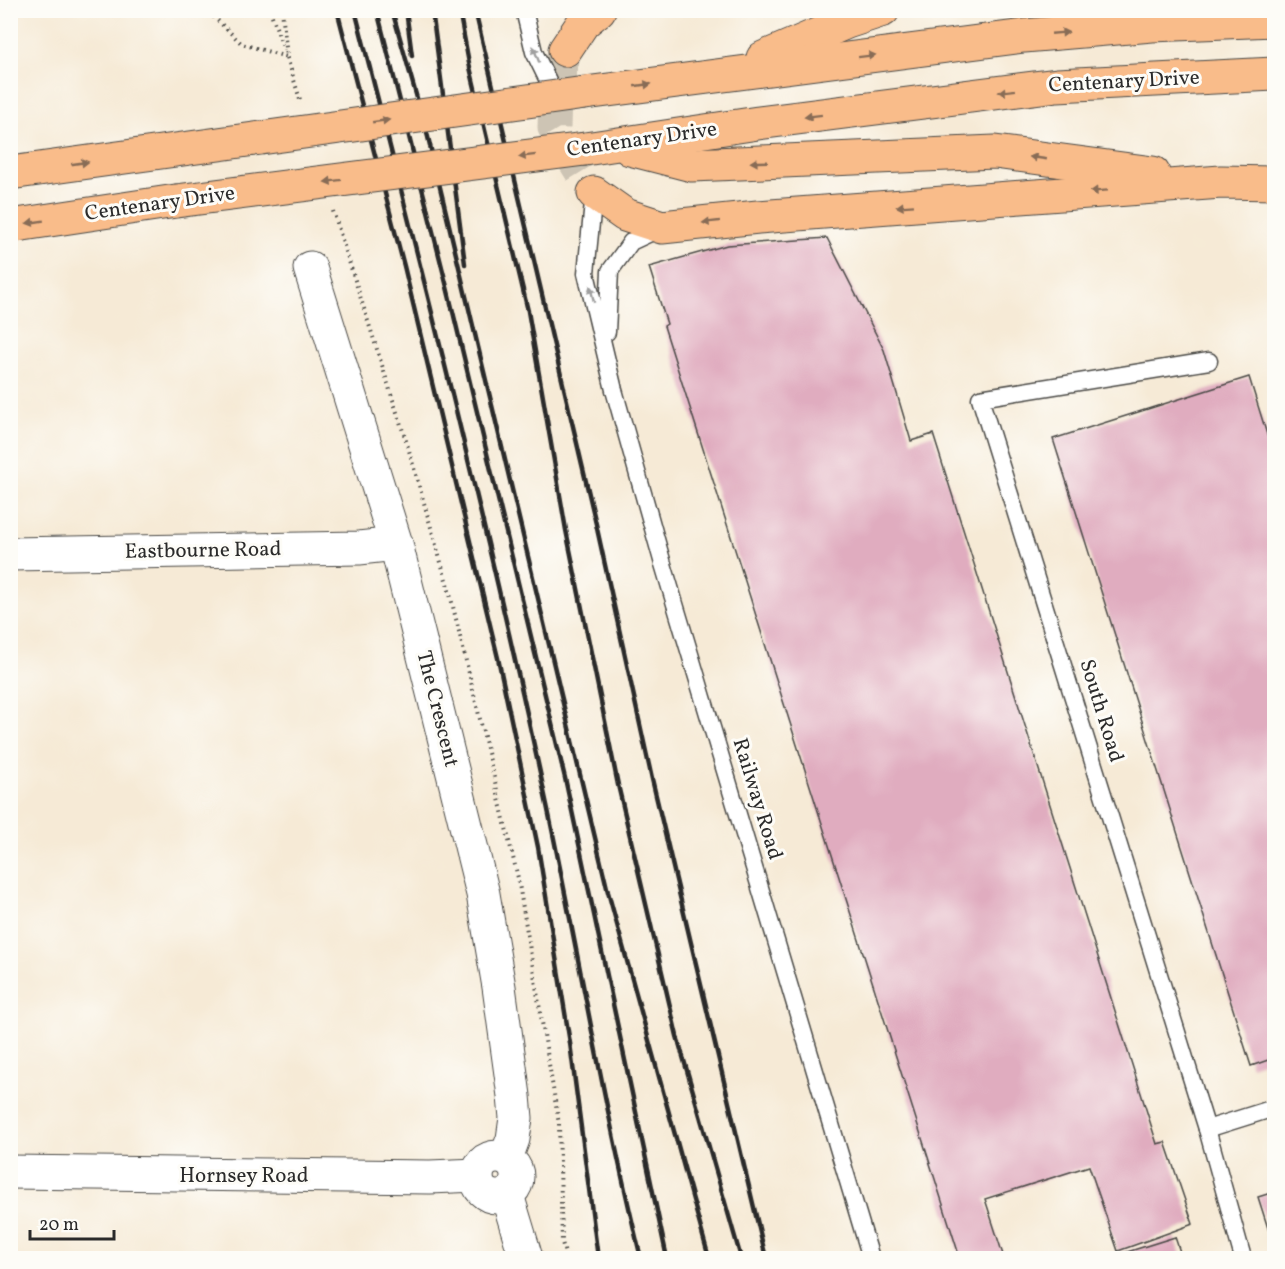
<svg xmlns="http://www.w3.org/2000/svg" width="1285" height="1269" viewBox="0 0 1285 1269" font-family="Vollkorn,serif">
	<rect width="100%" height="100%" fill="#fdfcf7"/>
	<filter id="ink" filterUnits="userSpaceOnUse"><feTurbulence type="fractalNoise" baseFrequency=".0167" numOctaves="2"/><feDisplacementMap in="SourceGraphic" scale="12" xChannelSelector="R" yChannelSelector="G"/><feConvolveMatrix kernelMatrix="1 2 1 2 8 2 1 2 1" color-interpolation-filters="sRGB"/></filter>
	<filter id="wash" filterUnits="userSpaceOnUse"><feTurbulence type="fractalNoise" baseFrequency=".008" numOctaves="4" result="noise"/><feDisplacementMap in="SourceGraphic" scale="24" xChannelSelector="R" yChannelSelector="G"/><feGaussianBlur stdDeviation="1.35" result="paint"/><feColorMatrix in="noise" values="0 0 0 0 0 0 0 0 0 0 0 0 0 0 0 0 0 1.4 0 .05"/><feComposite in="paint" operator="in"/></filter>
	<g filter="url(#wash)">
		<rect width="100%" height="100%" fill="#f6ead6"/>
		<g id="blocks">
			<g fill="#e0acbf">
				<polygon points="827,238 884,350 911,441 933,434 1157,1144 1165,1142 1193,1224 1118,1251 1089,1166 985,1199 1004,1258 960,1258 664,326 667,324 649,267 727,245"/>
				<polygon points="1249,377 1274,457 1274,1058 1251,1066 1053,439"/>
				<polygon points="1274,1192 1274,1247 1258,1197"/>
				<polygon points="1175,1237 1182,1258 1108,1258"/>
			</g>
		</g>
	</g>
	<g filter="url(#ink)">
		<use href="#blocks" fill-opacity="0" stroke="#494845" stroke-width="1.5"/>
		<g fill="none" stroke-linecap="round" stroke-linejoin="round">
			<polyline stroke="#cdc4b4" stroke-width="33" stroke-dasharray="33 16" stroke-linecap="butt" points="565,50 555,95 554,128 594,193"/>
			<defs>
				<g id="service">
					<polyline points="524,10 534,52 555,95"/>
					<polyline points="594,193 586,273 614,390 663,564 871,1258"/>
					<polyline points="607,332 610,271 631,242 661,228"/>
					<polyline points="1209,361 980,398 1207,1129 1243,1258"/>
					<polyline points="1207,1129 1274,1108"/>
				</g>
				<g id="minor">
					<polyline points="310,268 396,544 483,894 499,987 514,1096 516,1118 513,1139 506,1158"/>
					<polyline points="10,554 359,548 396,544"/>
					<circle cx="497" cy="1177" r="20"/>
					<polyline points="10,1172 430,1177 477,1175"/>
					<polyline points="507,1195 526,1258"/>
				</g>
				<g id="trunk">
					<polyline points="565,50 583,23 599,10"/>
					<polyline points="763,58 847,22 883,10"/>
					<polyline points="585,93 1024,36 1152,25 1274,20"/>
					<polyline points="585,149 758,123 1057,85 1274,74"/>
					<polyline points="630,149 692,165 995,152 1153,173"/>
					<polyline points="10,173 261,138"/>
					<polyline points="594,193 625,215 662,227 758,217 1221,182 1274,183"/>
					<polyline points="10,226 176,201"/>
				</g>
			</defs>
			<use href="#service" stroke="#494845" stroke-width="19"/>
			<use href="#minor" stroke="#494845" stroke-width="35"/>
			<use href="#trunk" stroke="#494845" stroke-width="35"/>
			<g stroke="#494845" stroke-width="4" stroke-dasharray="1.5 4.5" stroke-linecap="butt">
				<polyline points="190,10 214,17 242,44 287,57"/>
				<polyline points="270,10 284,50"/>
				<polyline points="282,10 287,57 301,103"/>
				<polyline points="333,211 408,447 450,594 518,878 559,1124 562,1242 566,1258"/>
			</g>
			<use href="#service" stroke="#fff" stroke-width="16"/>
			<use href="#minor" stroke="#fff" stroke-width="33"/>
			<use href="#trunk" stroke="#f9bc8a" stroke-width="33"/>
			<g stroke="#2b2b2b" stroke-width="4.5">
				<polyline points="337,10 404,266 498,658 538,847 570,1043 598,1258"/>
				<path d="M355,10C423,274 490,539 547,805C579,956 604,1108 641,1258"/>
				<polyline points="377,10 448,291 565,778 667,1258"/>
				<polyline points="392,10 428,137 608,892 709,1258"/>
				<polyline points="406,10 412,56"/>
				<polyline points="432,10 465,264"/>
				<polyline points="459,10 469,63 528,311 566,530 618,785 677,1036 741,1258"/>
				<polyline points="475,10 596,524 652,779 766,1258"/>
			</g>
			<defs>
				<g id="trunk-bridge">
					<polyline points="261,138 585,93"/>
					<polyline points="176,201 585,149"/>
				</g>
			</defs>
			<use href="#trunk-bridge" stroke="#494845" stroke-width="35" stroke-linecap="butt"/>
			<use href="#trunk-bridge" stroke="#f9bc8a" stroke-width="33"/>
		</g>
		<defs><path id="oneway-solid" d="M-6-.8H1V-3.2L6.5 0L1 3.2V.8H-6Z" transform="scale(1.5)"/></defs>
		<g fill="#886c56">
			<use href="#oneway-solid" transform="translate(1060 33) rotate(-5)"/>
			<use href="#oneway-solid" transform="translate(867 56) rotate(-7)"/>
			<use href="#oneway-solid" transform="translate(643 85) rotate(-8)"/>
			<use href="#oneway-solid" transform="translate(1007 91) rotate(173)"/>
			<use href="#oneway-solid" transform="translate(813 116) rotate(173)"/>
			<use href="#oneway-solid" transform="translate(381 121) rotate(-8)"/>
			<use href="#oneway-solid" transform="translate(527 156) rotate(173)"/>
			<use href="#oneway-solid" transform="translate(1038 158) rotate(-172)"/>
			<use href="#oneway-solid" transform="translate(759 162) rotate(178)"/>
			<use href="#oneway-solid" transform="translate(80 163) rotate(-8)"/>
			<use href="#oneway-solid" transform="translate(333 181) rotate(173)"/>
			<use href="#oneway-solid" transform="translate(1099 191) rotate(176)"/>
			<use href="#oneway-solid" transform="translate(905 206) rotate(176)"/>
			<use href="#oneway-solid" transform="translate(35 222) rotate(171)"/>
			<use href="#oneway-solid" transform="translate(711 222) rotate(174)"/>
		</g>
		<g fill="#a0a0a0">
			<use href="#oneway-solid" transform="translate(536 54) rotate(-111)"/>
			<use href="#oneway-solid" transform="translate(592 294) rotate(-104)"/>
		</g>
	</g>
	<g text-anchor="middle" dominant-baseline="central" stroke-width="6" stroke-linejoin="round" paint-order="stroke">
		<g font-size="21" fill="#2b2b2b" stroke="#fdfcf7">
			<text transform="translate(1124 82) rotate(-3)">Centenary Drive</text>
			<text transform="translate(642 140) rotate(-8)">Centenary Drive</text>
			<text transform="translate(160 204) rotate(-8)">Centenary Drive</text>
			<text transform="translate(203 551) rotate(-1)">Eastbourne Road</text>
			<text transform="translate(437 709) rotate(76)">The Crescent</text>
			<text transform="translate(1101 711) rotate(73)">South Road</text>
			<text transform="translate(757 799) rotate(73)">Railway Road</text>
			<text x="244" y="1176">Hornsey Road</text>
		</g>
	</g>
	<rect width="1285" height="1269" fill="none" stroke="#fdfcf7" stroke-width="36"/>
	<path d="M30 1230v9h84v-9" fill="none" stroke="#2b2b2b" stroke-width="3"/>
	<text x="39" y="1230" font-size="18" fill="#2b2b2b" stroke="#fdfcf7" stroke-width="4.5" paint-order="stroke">20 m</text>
</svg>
